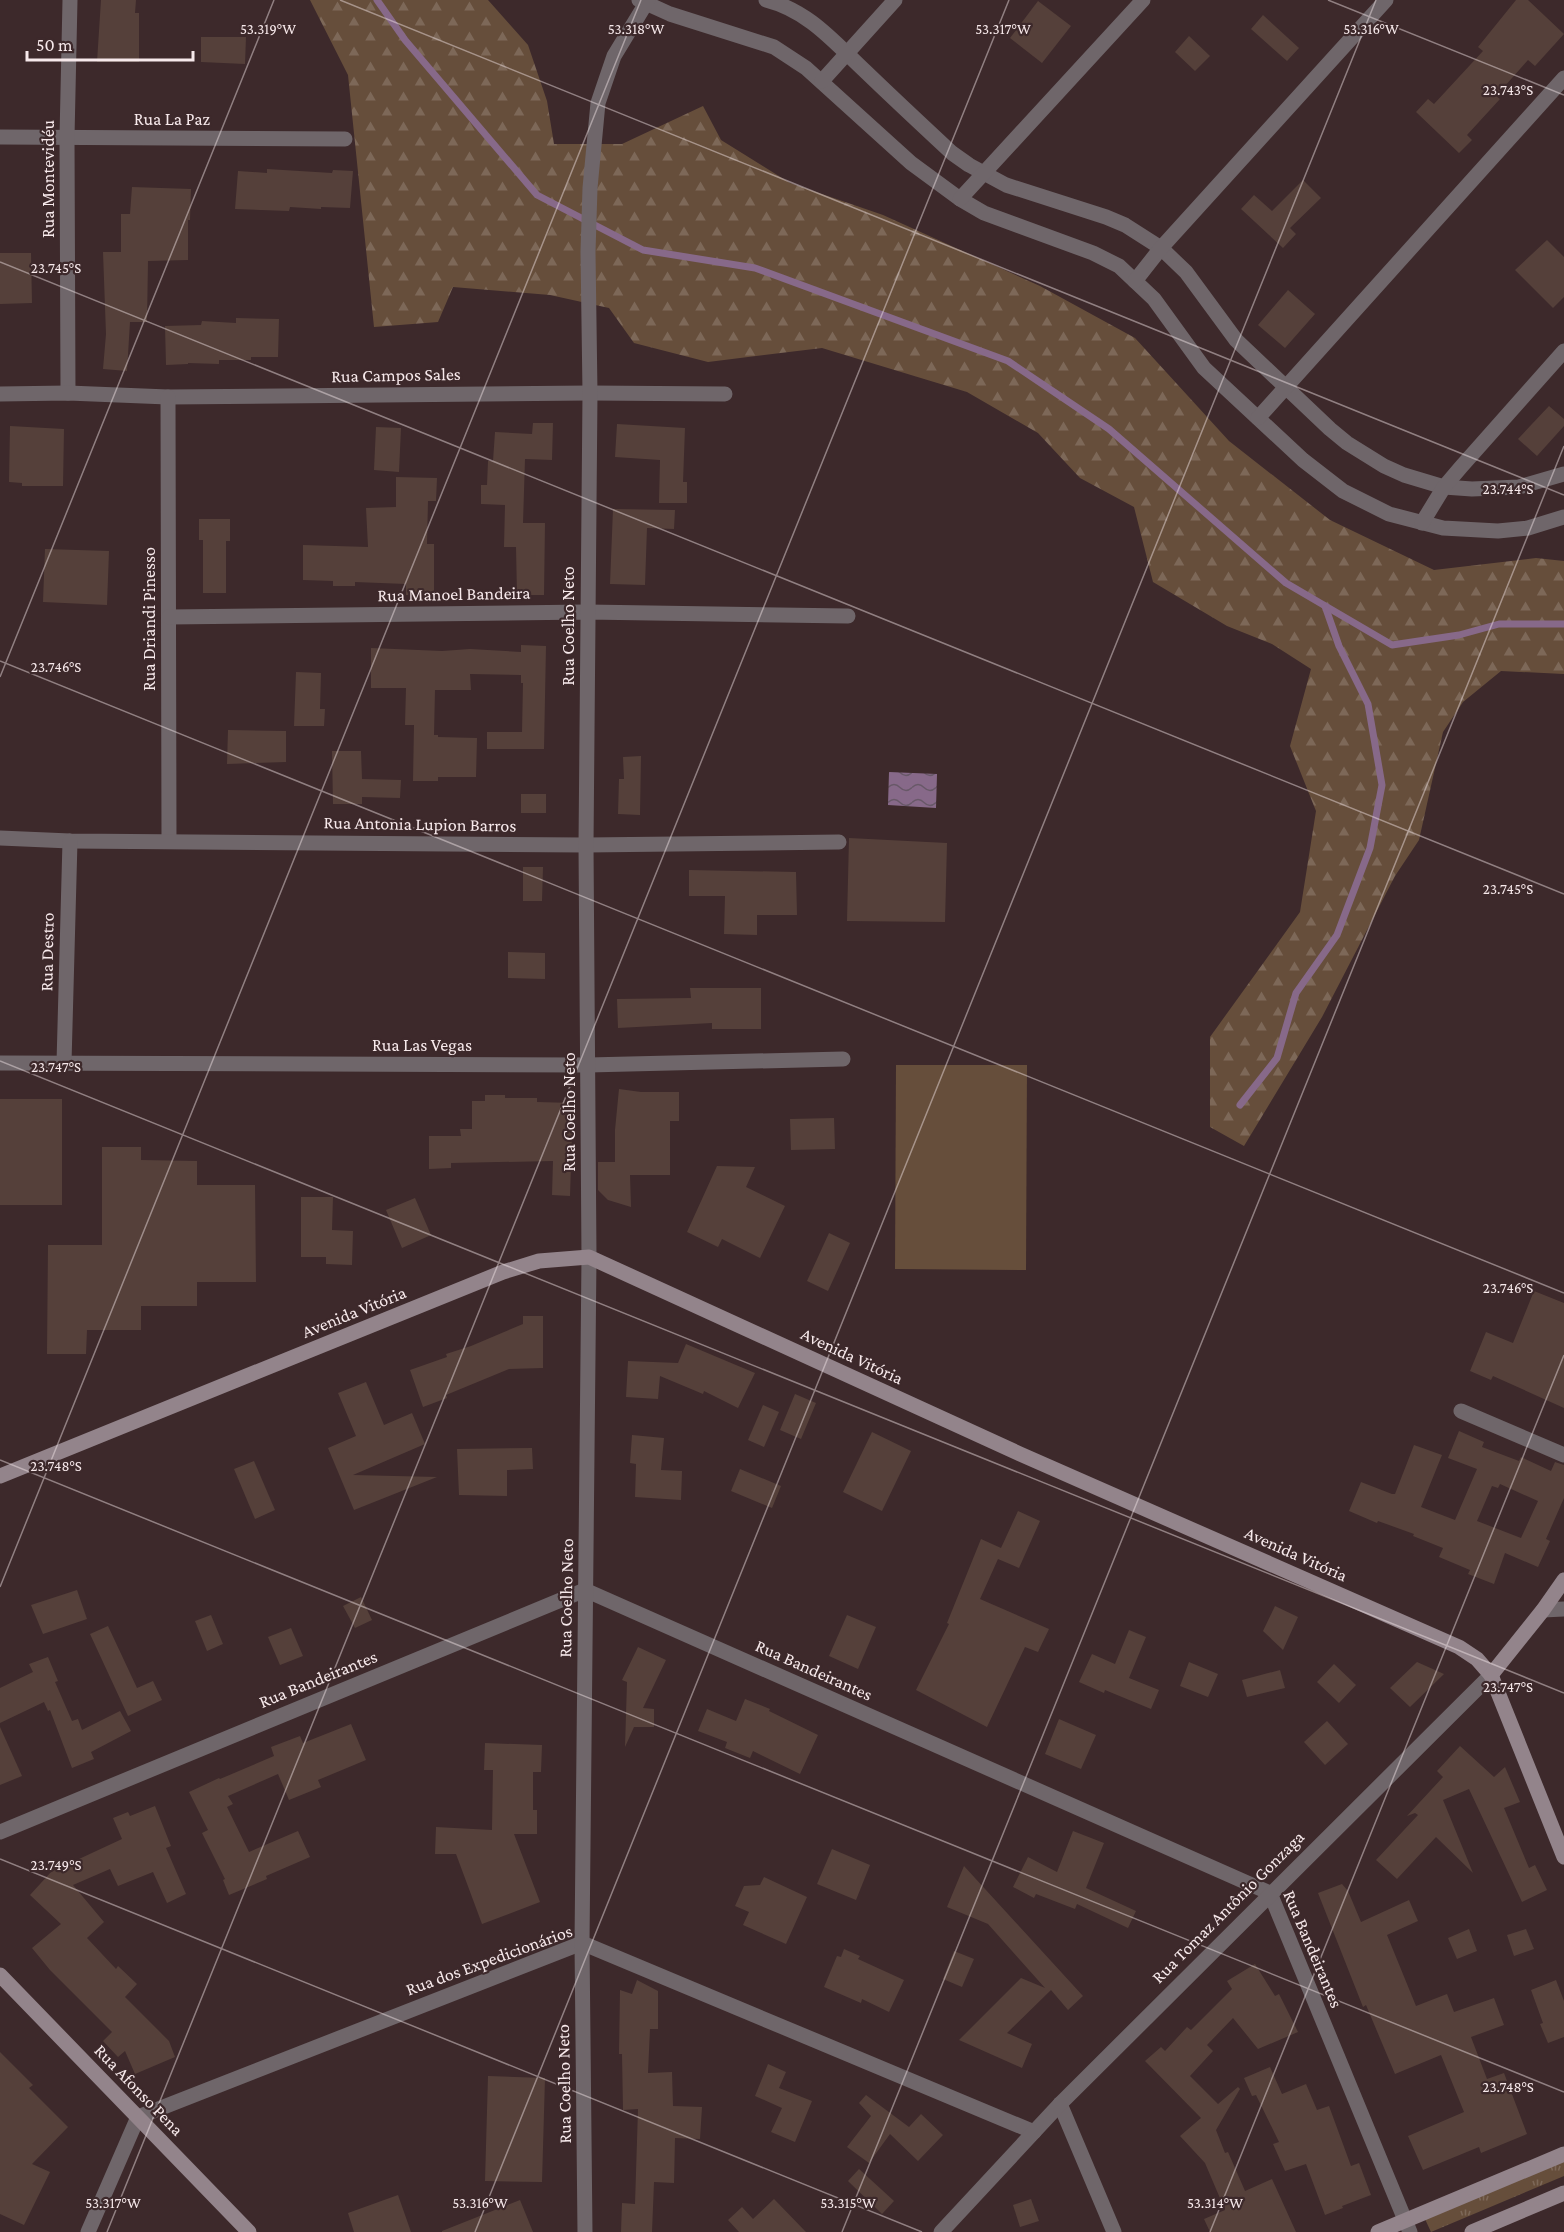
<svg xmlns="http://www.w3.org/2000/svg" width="1564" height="2232" viewBox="0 0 1564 2232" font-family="'Crimson Pro',serif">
	<defs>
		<pattern id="grass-tufts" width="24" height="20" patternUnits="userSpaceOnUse" patternTransform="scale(1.5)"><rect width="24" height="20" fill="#664e3b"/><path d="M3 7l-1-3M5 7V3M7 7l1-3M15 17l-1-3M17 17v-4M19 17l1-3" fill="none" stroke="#7d6858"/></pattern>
		<pattern id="forest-firs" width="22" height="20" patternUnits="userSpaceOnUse" patternTransform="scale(1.5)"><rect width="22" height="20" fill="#664e3b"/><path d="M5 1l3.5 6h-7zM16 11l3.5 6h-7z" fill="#7d6858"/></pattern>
		<pattern id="water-waves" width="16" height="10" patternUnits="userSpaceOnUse" patternTransform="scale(1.5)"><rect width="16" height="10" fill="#876989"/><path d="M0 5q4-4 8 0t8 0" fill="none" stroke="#685868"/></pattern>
	</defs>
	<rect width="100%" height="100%" fill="#3d292b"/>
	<polygon fill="url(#grass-tufts)" points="1564,2161 1564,2176 1431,2232 1425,2219"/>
	<polygon fill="url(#forest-firs)" points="310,0 488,0 528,45 547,101 554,144 622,144 703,106 721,140 790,183 883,215 1040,286 1135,338 1229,441 1330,520 1434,570 1536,558 1564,561 1564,674 1501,671 1463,702 1443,732 1419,840 1395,876 1322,1017 1244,1146 1210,1127 1210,1037 1300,912 1316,811 1290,746 1311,669 1272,644 1227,626 1153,582 1134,507 1080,478 1038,433 967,392 822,348 708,362 634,343 609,308 550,295 453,287 438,322 374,327 348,75"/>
	<polygon fill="#664e3b" points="896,1065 1027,1065 1026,1270 895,1269"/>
	<polygon fill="url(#water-waves)" points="889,772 937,774 936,808 888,805"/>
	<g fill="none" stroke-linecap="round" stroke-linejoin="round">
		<g stroke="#876989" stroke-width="7">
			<polyline points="377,0 405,40 537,195 643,250 755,268 1008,361 1109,429 1286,583 1392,645 1459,635 1499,624 1564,624"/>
			<polyline points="1240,1105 1277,1058 1296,993 1337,935 1370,848 1382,785 1368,704 1339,646 1325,606"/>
		</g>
	</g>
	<g fill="#55403a" fill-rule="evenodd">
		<polygon points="101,0 136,0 135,13 139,13 139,62 97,62"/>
		<polygon points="1516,0 1528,0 1564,34 1535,66 1528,60 1496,96 1500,99 1467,135 1472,140 1459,153 1416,112 1428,99 1434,104 1483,51 1478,47"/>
		<polygon points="1038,1 1071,26 1042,63 1010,38"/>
		<polygon points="1263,15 1299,48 1287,61 1251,29"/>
		<polygon points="1189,36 1210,56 1195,71 1175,52"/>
		<polygon points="201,37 246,37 245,64 201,62"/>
		<polygon points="267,169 332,173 333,170 353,171 350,208 321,207 321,209 290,207 289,211 235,209 238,171 267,173"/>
		<polygon points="1303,180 1321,198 1290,228 1296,234 1283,248 1241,209 1254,195 1272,211"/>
		<polygon points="132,187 191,189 190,220 188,220 188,260 148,261 147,322 130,322 127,371 103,369 106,334 103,252 121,252 121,214 130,214"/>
		<polygon points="1547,240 1564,257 1564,297 1553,308 1515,270"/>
		<polygon points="0,253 31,253 32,303 0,304"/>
		<polygon points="1288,290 1315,314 1285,348 1258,325"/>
		<polygon points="236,318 279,319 278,357 251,357 251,360 219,360 219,364 188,363 188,364 166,365 165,326 201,325 202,321 236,323"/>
		<polygon points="1549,406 1564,419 1564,426 1537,456 1518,439"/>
		<polygon points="533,423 553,423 552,460 525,459 523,523 545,523 544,595 517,595 516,547 504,547 505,505 481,504 481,485 487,485 488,461 493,461 495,432 532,434"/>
		<polygon points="617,424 685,428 683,482 687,482 687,503 659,503 660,460 615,457"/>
		<polygon points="10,426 64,429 63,486 22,486 22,483 9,482"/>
		<polygon points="376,427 401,428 399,472 374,470"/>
		<polygon points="396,477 437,478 436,501 428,501 427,544 434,544 434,595 406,595 406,584 355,582 355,586 333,586 333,581 303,580 303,545 368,547 366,508 396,507"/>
		<polygon points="613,509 675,510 674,529 647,528 645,585 610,584"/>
		<polygon points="199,519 230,519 230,541 226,541 226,593 203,593 203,540 199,540"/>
		<polygon points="45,549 109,551 107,605 43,602"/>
		<polygon points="521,645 546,646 544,749 487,749 487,732 522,732 523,683 521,683 521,675 470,674 471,690 435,690 434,735 438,735 438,737 477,738 476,777 438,777 438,781 413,781 414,725 405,725 406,688 371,688 371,648 442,651 470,649 521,652"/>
		<polygon points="296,672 321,673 320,709 325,709 324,726 294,726"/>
		<polygon points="228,730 286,731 286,762 227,764"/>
		<polygon points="332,751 361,751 362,779 401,780 400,798 362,797 362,804 333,804"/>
		<polygon points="641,756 640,815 618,814 619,779 624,779 623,757"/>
		<rect x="521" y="794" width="25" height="19"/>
		<polygon points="849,838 947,843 945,922 847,921"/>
		<polygon points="523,867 543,867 542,901 523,901"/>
		<polygon points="689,870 796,872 797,915 757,915 757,935 724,934 725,896 689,896"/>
		<polygon points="508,952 545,953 545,979 508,978"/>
		<polygon points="690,988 761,988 761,1029 712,1029 712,1023 618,1028 617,999 691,998"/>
		<polygon points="619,1089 641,1092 679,1092 679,1121 670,1121 670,1175 630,1175 631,1207 608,1200 598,1190 598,1162 615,1162 615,1130"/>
		<polygon points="485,1095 505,1095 505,1098 537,1098 537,1102 573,1103 570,1196 552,1195 553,1161 451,1163 451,1168 429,1169 429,1136 461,1136 460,1129 472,1129 472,1101 485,1101"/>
		<rect x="0" y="1099" width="62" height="106"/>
		<polygon points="834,1118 835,1149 791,1150 790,1119"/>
		<polygon points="102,1147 141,1147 141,1160 197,1161 197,1185 255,1185 256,1282 197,1282 197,1306 141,1306 141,1330 87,1330 86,1354 47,1354 48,1245 102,1245"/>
		<polygon points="717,1166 755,1167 746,1187 785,1206 760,1258 722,1239 718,1247 687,1232"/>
		<polygon points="301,1197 333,1197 332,1230 353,1231 352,1265 326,1264 326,1257 301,1257"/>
		<polygon points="415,1198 431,1235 402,1248 386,1210"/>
		<polygon points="829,1233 850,1243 828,1291 807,1281"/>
		<polygon points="1534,1291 1564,1303 1564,1408 1493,1376 1491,1380 1470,1371 1486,1332 1513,1343"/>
		<polygon points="523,1316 543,1316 543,1368 509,1369 446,1395 447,1398 423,1407 410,1370 447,1357 446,1354 471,1346 523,1324"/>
		<polygon points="686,1344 755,1373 738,1408 704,1391 703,1394 660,1376 658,1399 626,1397 628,1361 678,1363"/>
		<polygon points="366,1382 384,1425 412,1413 425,1444 353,1475 437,1477 354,1510 328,1448 356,1436 338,1393"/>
		<polygon points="795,1394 816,1403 801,1439 780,1430"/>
		<polygon points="763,1405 779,1412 764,1447 748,1440"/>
		<path d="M1459,1431L1484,1442L1482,1447L1519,1461L1521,1457L1551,1471L1555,1462L1564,1465V1498L1546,1539L1550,1541L1538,1567L1505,1553L1494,1584L1468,1574L1470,1570L1439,1557L1443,1548L1413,1536L1414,1534L1378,1521L1377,1523L1349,1511L1361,1482L1392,1494H1395L1414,1445L1442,1455L1421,1507L1455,1520L1477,1469L1448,1458ZM1500,1484L1538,1501L1521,1538L1477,1521L1492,1486L1498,1488Z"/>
		<polygon points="872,1432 911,1451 882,1511 843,1492"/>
		<polygon points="632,1435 664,1438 661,1470 682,1471 681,1500 635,1497 636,1464 630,1463"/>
		<polygon points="532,1448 533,1469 507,1470 507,1496 459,1495 457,1449"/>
		<polygon points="254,1461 275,1510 255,1519 234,1469"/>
		<polygon points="740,1469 781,1486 772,1508 731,1491"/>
		<polygon points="1018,1511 1040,1521 1019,1568 998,1559 980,1599 1049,1629 1038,1652 1025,1647 987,1727 916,1690 949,1624 947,1623 981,1539 1001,1548"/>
		<polygon points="77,1590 87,1619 43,1634 31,1605"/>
		<polygon points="361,1597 372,1620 355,1628 343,1606"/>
		<polygon points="1275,1606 1298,1617 1283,1650 1263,1631"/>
		<polygon points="211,1615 223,1644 207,1651 195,1621"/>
		<polygon points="847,1615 876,1627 858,1669 829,1656"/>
		<polygon points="108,1626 137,1688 153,1681 162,1700 128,1716 90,1634"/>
		<polygon points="291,1628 303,1656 280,1665 268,1637"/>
		<polygon points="1129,1630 1146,1637 1129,1678 1159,1690 1151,1709 1105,1690 1104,1693 1079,1682 1092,1654 1115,1664"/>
		<polygon points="638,1647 666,1660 643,1708 654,1709 654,1727 634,1727 625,1747 627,1682 622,1680"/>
		<polygon points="48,1657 58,1681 55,1682 72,1721 78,1719 82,1730 120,1711 131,1731 91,1752 94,1759 72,1768 50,1710 48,1711 44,1702 0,1723 0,1688 33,1672 29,1664"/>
		<polygon points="1189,1662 1218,1674 1208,1697 1180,1686"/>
		<polygon points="1417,1662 1444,1674 1410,1707 1390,1688"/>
		<polygon points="1334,1664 1356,1685 1339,1703 1317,1682"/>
		<polygon points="1280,1670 1285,1688 1247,1697 1242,1680"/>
		<polygon points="745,1699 770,1709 769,1711 818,1735 800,1774 753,1751 750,1758 725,1748 727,1742 698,1731 707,1709 736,1721"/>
		<polygon points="1059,1719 1096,1735 1081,1769 1045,1754"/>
		<polygon points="1327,1721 1348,1744 1325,1765 1304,1742"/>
		<polygon points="351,1724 366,1760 318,1780 321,1787 289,1800 278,1774 228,1796 233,1804 227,1807 249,1852 298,1831 310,1857 266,1876 267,1879 229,1895 223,1880 225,1879 202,1833 208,1830 189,1792 219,1778 220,1779 274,1756 271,1747 300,1736 303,1743"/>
		<polygon points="0,1727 22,1776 0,1785"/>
		<polygon points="485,1743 542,1745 541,1772 533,1772 533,1810 537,1810 537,1834 514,1834 540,1902 482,1924 456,1854 435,1854 436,1827 492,1830 493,1770 484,1770"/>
		<polygon points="1460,1746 1494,1777 1505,1767 1520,1802 1504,1808 1529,1868 1535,1865 1547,1890 1522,1902 1469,1789 1443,1800 1473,1873 1436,1837 1397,1879 1376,1860 1418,1815 1415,1813 1407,1816 1443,1777 1437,1771"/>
		<polygon points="155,1806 171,1846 166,1848 186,1894 167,1903 153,1872 118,1886 110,1869 73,1885 104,1922 87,1938 116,1969 118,1966 137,1984 125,1997 169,2041 175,2057 135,2074 125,2051 118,2057 103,2041 112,2032 50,1970 32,1948 61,1924 30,1895 51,1872 122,1839 113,1818 128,1812 130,1816"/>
		<polygon points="1073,1831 1104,1843 1086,1888 1136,1911 1128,1928 1077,1904 1075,1909 1036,1894 1034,1898 1013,1887 1028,1857 1057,1872"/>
		<polygon points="832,1849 870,1865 856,1900 817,1884"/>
		<polygon points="964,1866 1083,1996 1068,2010 1051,1990 1007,2033 1032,2044 1022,2068 959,2040 1021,1978 1045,1988 988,1924 947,1907"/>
		<polygon points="764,1877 807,1897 786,1944 743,1925 749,1912 735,1906 744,1886 760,1885"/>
		<polygon points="1342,1884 1348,1891 1361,1922 1409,1900 1418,1921 1387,1935 1416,2006 1447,1994 1454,2012 1494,1998 1504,2025 1471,2037 1487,2079 1504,2073 1527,2134 1481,2153 1479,2147 1423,2170 1408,2136 1464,2112 1441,2055 1395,2074 1366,2005 1363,2007 1318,1893"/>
		<polygon points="1469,1929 1477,1951 1457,1959 1448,1938"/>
		<polygon points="1526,1929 1534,1949 1514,1956 1507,1935"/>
		<polygon points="844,1949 860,1956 858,1959 904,1980 889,2012 862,1999 861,2003 824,1987 837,1956 841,1957"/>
		<polygon points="954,1951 974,1959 962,1987 943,1979"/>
		<polygon points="1255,1964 1275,1996 1279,1994 1298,2032 1258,2049 1233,2018 1207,2045 1213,2051 1190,2076 1218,2104 1238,2087 1240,2089 1216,2130 1225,2153 1228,2152 1245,2191 1272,2179 1296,2232 1210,2232 1204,2219 1225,2210 1205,2163 1180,2136 1201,2118 1145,2061 1161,2047 1165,2051 1187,2027 1191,2030 1232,1989 1227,1981"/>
		<polygon points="637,1980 658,1991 658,2029 650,2029 648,2073 672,2072 673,2106 702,2107 700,2139 675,2138 674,2183 654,2182 652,2232 621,2232 622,2203 635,2204 638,2109 623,2110 622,2054 619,2054 620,1990 632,1994"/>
		<polygon points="1556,1980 1564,2001 1564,2037 1548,2043 1540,2024 1543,2023 1531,1990"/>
		<polygon points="0,2052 33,2085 29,2088 68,2127 32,2164 50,2172 24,2225 0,2214"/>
		<polygon points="768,2064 786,2072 779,2088 812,2101 795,2142 771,2132 782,2108 755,2096"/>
		<polygon points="1270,2067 1282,2094 1306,2084 1317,2110 1329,2106 1351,2166 1359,2163 1371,2195 1342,2206 1343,2208 1325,2215 1306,2164 1285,2171 1273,2144 1279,2142 1256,2095 1252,2096 1244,2078"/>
		<polygon points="488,2076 545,2078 542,2182 485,2181"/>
		<polygon points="866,2095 909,2127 921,2114 943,2135 918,2161 890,2134 869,2163 847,2147 871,2116 859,2103"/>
		<polygon points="859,2169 894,2201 882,2214 848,2181"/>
		<polygon points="398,2195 411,2232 354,2232 348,2213"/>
		<polygon points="774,2199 806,2232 739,2232 728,2220 742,2207 753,2219"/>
		<polygon points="1031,2199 1039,2221 1020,2227 1013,2205"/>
		<polygon points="520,2200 533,2232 442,2232 442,2231"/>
	</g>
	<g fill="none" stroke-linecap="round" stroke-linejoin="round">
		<g stroke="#6f666a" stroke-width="15">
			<polyline points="639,0 670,14 774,47 806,68 911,163 960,199 984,213 1093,253 1119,266 1154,299 1204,368 1303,460 1343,491 1389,514 1443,528 1498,531 1528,528 1564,517"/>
			<path d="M766,0C809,11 834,42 865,71C894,99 923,126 952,153L969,165L1006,185L1106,217L1125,225L1161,248L1186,272L1236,340L1330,429L1347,443L1384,466L1404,475L1444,487L1472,489L1519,487L1564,474"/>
			<polyline points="822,81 895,0"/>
			<polyline points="0,137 345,139"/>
			<polyline points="960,199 1143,0"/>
			<polyline points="1135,281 1161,248 1386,0"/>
			<polyline points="68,393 67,137 70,0"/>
			<polyline points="0,394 68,393 168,397 590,393 725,394"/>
			<polyline points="168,397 169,841"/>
			<polyline points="1258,418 1564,78"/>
			<polyline points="1422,523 1444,487 1461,467 1564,351"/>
			<polyline points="169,617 587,612 848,616"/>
			<polyline points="0,838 70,841 586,845 839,842"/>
			<polyline points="0,1063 588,1065 843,1059"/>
			<polyline points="64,1063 70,841"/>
			<polyline points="1461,1411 1564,1455"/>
			<polyline points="1543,1610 1564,1609"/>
			<polyline points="0,1832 585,1590 1270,1893 1410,2232"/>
			<polyline points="1060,2104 1114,2232"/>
			<polyline points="88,2232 138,2117 582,1943 1034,2132"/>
			<polyline points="585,2232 582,1943 589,1257 586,845 590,393 588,252 590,188 598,103 614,56 648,0"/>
			<polyline points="941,2232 1060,2104 1491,1675"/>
		</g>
		<g stroke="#93848b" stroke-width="15">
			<polyline points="0,1476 503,1272 539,1261 589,1257 1020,1454 1459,1647 1477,1659 1491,1675 1564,1857"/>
			<polyline points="1491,1675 1543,1610 1564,1580"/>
			<polyline points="0,1975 249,2232"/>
			<polyline points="1378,2232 1564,2154"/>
			<polyline points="1472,2232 1564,2193"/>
		</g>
	</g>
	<path fill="none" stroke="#f7e9eb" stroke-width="1.5" stroke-opacity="0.45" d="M340,0L1564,495M1328,0L1564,95M0,262L1564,894M0,661L1564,1293M0,677L274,0M0,1061L1564,1693M0,1460L1564,2092M0,1587L641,0M0,1859L922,2232M107,2232L1009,0M475,2232L1376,0M842,2232L1564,446M1210,2232L1564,1355"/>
	<g text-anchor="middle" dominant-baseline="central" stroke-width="4.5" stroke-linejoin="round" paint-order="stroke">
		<g font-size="18" fill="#f7e9eb" stroke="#3d292b">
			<text x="172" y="119">Rua La Paz</text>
			<text transform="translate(48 179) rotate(-90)">Rua Montevidéu</text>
			<text transform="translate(396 375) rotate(-1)">Rua Campos Sales</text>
			<text transform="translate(454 594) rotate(-1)">Rua Manoel Bandeira</text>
			<text transform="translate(149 619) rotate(-90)">Rua Driandi Pinesso</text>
			<text transform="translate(568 626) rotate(-90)">Rua Coelho Neto</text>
			<text transform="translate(420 824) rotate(1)">Rua Antonia Lupion Barros</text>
			<text transform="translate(47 952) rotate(-89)">Rua Destro</text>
			<text x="422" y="1045">Rua Las Vegas</text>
			<text transform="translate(569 1112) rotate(-90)">Rua Coelho Neto</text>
			<text transform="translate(354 1312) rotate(-22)">Avenida Vitória</text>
			<text transform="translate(852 1356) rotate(25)">Avenida Vitória</text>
			<text transform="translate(1296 1554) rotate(24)">Avenida Vitória</text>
			<text transform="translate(566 1598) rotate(-89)">Rua Coelho Neto</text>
			<text transform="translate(814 1670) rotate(24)">Rua Bandeirantes</text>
			<text transform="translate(318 1679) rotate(-22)">Rua Bandeirantes</text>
			<text transform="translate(1228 1907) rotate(-45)">Rua Tomaz Antônio Gonzaga</text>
			<text transform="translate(1313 1949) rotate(67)">Rua Bandeirantes</text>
			<text transform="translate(489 1960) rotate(-20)">Rua dos Expedicionários</text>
			<text transform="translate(564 2084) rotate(-91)">Rua Coelho Neto</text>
			<text transform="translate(139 2090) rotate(46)">Rua Afonso Pena</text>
		</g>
	</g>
	<g font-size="15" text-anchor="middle" fill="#f7e9eb" stroke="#3d292b" stroke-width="4.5" stroke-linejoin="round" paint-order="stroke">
		<text x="636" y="34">53.318°W</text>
		<text x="268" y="34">53.319°W</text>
		<text x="1003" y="34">53.317°W</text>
		<text x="1371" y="34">53.316°W</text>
		<text x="1508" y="95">23.743°S</text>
		<text x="56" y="273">23.745°S</text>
		<text x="1508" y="494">23.744°S</text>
		<text x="56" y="672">23.746°S</text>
		<text x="1508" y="894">23.745°S</text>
		<text x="56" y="1072">23.747°S</text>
		<text x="1508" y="1293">23.746°S</text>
		<text x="56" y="1471">23.748°S</text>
		<text x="1508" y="1692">23.747°S</text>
		<text x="56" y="1870">23.749°S</text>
		<text x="1508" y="2092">23.748°S</text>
		<text x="113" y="2208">53.317°W</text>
		<text x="480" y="2208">53.316°W</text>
		<text x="848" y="2208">53.315°W</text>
		<text x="1215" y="2208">53.314°W</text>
	</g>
	<path d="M27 51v9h166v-9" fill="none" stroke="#f7e9eb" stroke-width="3"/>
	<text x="36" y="51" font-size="18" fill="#f7e9eb" stroke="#3d292b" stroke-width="4.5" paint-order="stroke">50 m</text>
</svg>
